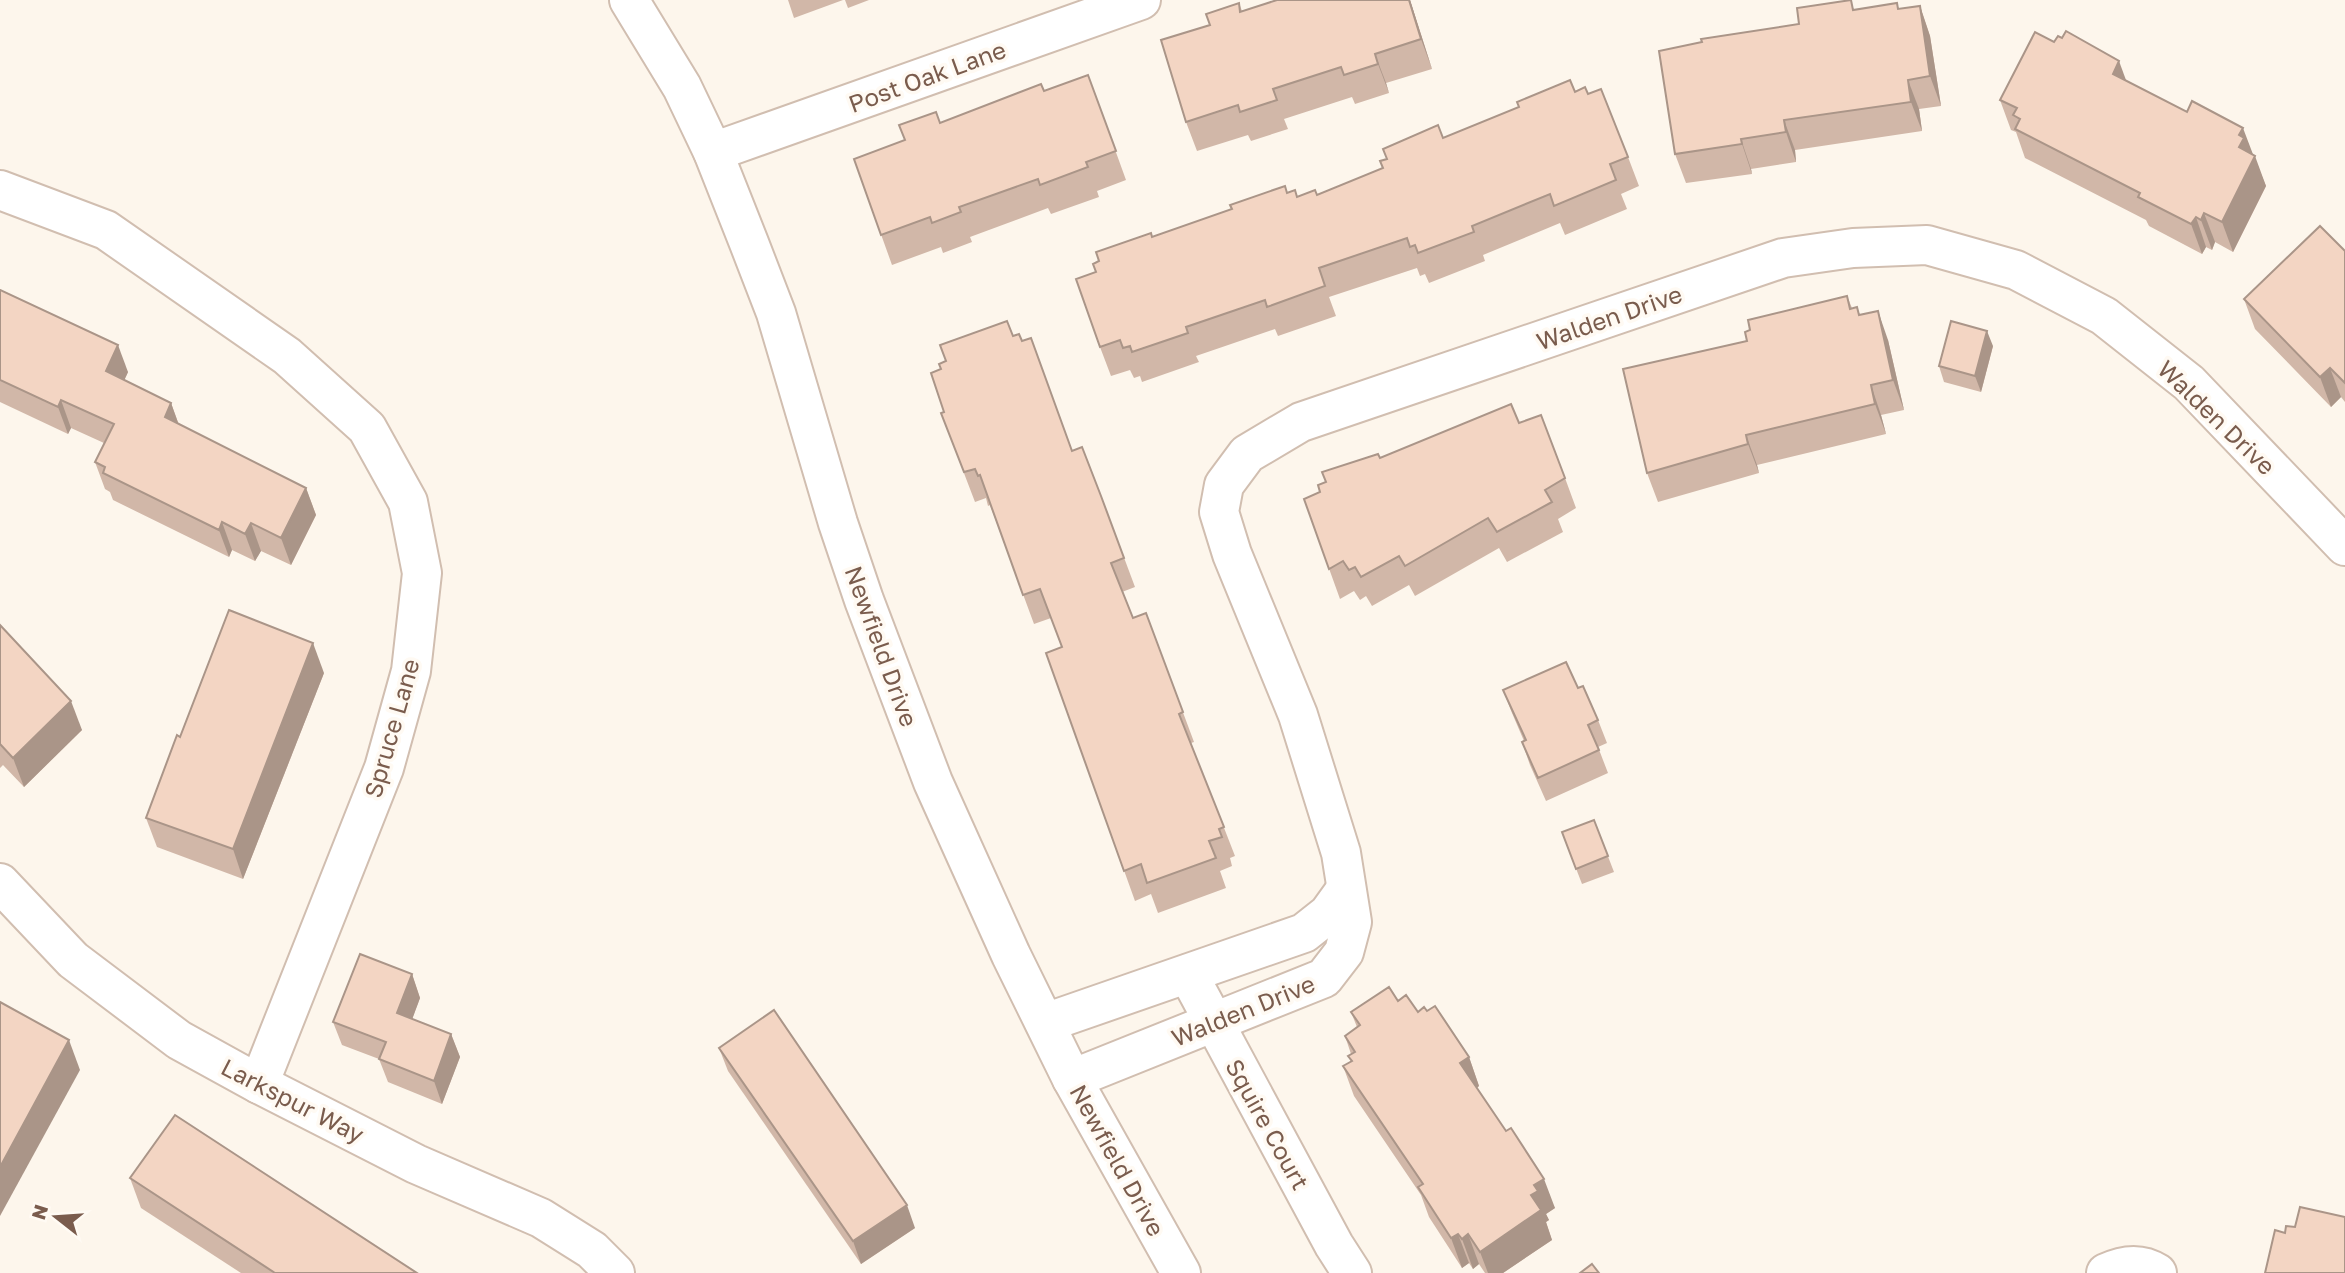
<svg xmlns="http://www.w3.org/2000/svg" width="2345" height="1273" viewBox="0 0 2345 1273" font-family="'Golos Text',sans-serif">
	<rect width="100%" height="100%" fill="#fdf6ec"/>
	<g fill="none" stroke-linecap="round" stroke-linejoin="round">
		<defs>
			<g id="minor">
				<polyline points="629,0 682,87 713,152 749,243 776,313 838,523 864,600 933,782 1011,955 1072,1079 1181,1273"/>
				<polyline points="713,152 1141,0"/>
				<polyline points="0,190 106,230 287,356 367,428 408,502 422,573 411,671 384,768 259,1084"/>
				<polyline points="0,883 73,960 179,1040 259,1084 416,1164 541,1218 592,1250 615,1273"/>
				<polyline points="1188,974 1334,1245 1352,1273"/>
				<polyline points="1045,1023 1304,933 1328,914 1346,889"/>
				<polyline points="1072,1079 1324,978 1344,952 1352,922 1341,853 1298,715 1232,554 1219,512 1224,485 1247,454 1301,422 1783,258 1853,248 1927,245 2016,270 2104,316 2189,383 2345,546"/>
				<path d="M2106,1273C2123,1265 2140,1262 2157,1273"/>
			</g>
		</defs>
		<use href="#minor" stroke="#d1beb0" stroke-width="42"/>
		<use href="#minor" stroke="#fff" stroke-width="38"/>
	</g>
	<g fill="#d1b7a8">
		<polygon points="788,0 843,0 794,18"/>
		<polygon points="845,0 869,0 848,8"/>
		<polygon points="1410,0 1432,69 1386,83 1389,93 1355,104 1352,97 1284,119 1288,129 1251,141 1248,135 1197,151 1186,122 1210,25 1239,3 1242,11"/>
		<polygon points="1920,6 1930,36 1941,106 1919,109 1922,131 1795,150 1796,162 1751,169 1752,174 1686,183 1675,154 1799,24 1854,9 1899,9"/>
		<polygon points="1088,75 1126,180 1097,191 1099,197 1051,214 1048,208 970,237 972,242 943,253 941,247 892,265 854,159 905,140 940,123 1044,91"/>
		<polygon points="2127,81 2253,155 2266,186 2233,252 2215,242 2212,250 2206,247 2202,254 2149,226 2146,220 2025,158 2016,132 2011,130 2000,100"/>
		<polygon points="1575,92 1588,94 1628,157 1639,186 1621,194 1627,209 1565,235 1560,223 1483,255 1485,261 1429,283 1425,274 1420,276 1417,268 1329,297 1336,316 1278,336 1275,329 1196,356 1199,362 1142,382 1140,376 1134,378 1130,370 1111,376 1100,347 1096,272 1099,261 1152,237 1287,193 1297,197 1317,195 1383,168 1380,161"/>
		<polygon points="2345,251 2345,402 2341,397 2331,407 2255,329 2244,299"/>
		<polygon points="0,290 128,372 124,380 171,403 179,425 306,488 316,515 291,565 261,551 255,561 232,550 229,557 113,500 110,492 105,489 95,462 104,443 71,428 68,434 0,402"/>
		<polygon points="1847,296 1852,308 1888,340 1904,410 1881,415 1886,434 1757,465 1759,473 1658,502 1647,473 1747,341"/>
		<polygon points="1013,336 1072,451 1101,496 1135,587 1122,592 1133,618 1146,613 1194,742 1191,743 1235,856 1230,858 1232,866 1220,871 1226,888 1158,913 1151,894 1135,901 1046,653 1062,647 1051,618 1034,624 990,505 988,506 986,498 975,502 941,413 944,412 941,369 946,361"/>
		<polygon points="1993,346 1981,392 1944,382 1939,366"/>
		<polygon points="1519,423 1565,478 1576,508 1558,519 1563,532 1507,562 1499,548 1415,596 1409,585 1372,606 1366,596 1360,600 1354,591 1340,599 1304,499 1320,492 1380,458"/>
		<polygon points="0,625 82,730 24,787 3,765 0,768"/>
		<polygon points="324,673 243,879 157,847 146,818 180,737"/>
		<polygon points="1578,688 1598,720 1607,743 1598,747 1608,773 1546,801 1530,765 1522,742 1524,741 1512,713 1503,690"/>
		<polygon points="1594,820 1614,872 1582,884 1562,832"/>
		<polygon points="412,974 420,998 412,1019 451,1034 460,1057 442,1104 388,1082 379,1059 342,1045 333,1022"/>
		<polygon points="1398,1001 1418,1012 1469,1057 1479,1086 1477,1088 1555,1208 1546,1214 1549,1220 1546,1222 1552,1240 1503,1273 1485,1273 1479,1264 1473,1269 1469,1263 1462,1268 1429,1217 1421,1195 1354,1096 1343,1066 1351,1062 1348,1056 1351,1054 1345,1036 1357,1027 1351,1012"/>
		<polygon points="719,1048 915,1228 861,1264 728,1071"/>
		<polygon points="130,1178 417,1273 241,1273 141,1208"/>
	</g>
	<g fill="#aa9588">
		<polygon points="1409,0 1410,0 1432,69 1421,39"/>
		<polygon points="1920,6 1930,36 1941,106 1930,76"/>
		<polygon points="1375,54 1386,83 1389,93 1378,64"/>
		<polygon points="2119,61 2130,91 2113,74"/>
		<polygon points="1908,80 1919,109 1922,131 1911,102"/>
		<polygon points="1784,120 1795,150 1796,162 1786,132"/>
		<polygon points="2243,128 2254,157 2255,156 2266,186 2233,252 2222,222 2239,147 2239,135"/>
		<polygon points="1741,139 1751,169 1752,174 1742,144"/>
		<polygon points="2204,213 2215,242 2212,250 2201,220"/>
		<polygon points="2196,217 2206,247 2202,254 2191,224"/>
		<polygon points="1878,311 1888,340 1904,410 1893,380"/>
		<polygon points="1987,331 1993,346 1981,392 1975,376"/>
		<polygon points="118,345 128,372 116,399 106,371"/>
		<polygon points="2330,368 2341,397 2331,407 2320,377"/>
		<polygon points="1871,385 1881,415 1886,434 1875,404"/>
		<polygon points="61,400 71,428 68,434 58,407"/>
		<polygon points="171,403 181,431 165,417"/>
		<polygon points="1746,435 1757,465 1759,473 1748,444"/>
		<polygon points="306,488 316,515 291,565 281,538"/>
		<polygon points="222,522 232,550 229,557 219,530"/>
		<polygon points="251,523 261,551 255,561 245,534"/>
		<polygon points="313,643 324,673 243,879 233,849"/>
		<polygon points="71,701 82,730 24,787 13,758"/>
		<polygon points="412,974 420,998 406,1036 397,1013"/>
		<polygon points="451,1034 460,1057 442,1104 434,1081"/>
		<polygon points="69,1040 80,1070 0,1216 0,1167"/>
		<polygon points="1469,1057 1479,1086 1471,1092 1460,1063"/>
		<polygon points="1544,1179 1555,1208 1546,1214 1549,1220 1546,1222 1552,1240 1503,1273 1488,1273 1480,1252 1531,1195 1534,1185"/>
		<polygon points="907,1205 915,1228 861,1264 853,1241"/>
		<polygon points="1458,1234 1469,1263 1462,1268 1451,1238"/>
		<polygon points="1468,1234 1479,1264 1473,1269 1462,1239"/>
	</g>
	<g fill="#f3d5c3" stroke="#aa9588" stroke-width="2">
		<polygon points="1277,0 1409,0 1421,39 1375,54 1378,64 1344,75 1341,67 1273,89 1277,100 1240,112 1238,105 1186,122 1161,40 1210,25 1206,14 1239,3 1240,12"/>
		<polygon points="1851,0 1853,10 1897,3 1898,9 1920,6 1930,76 1908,80 1911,102 1784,120 1786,132 1741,139 1742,144 1675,154 1659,51 1702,42 1701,39 1799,24 1797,8"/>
		<polygon points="2066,31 2119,61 2113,74 2187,112 2192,101 2243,128 2239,135 2244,138 2239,147 2255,156 2222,222 2204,213 2201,220 2196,217 2191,224 2138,197 2140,193 2015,129 2020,119 2013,115 2017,108 2000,100 2035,32 2054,42 2058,36 2062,38"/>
		<polygon points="1088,75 1116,151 1086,162 1088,167 1040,185 1038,179 959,207 961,212 932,223 930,217 881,235 854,159 905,140 899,125 936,112 940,123 1041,84 1044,91"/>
		<polygon points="1570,80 1575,92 1585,87 1588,94 1601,89 1628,157 1610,164 1616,180 1554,206 1550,194 1472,226 1474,232 1418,253 1415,245 1410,247 1407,238 1319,268 1325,286 1267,307 1265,300 1186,327 1188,333 1132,352 1130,346 1123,348 1120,340 1100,347 1076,279 1096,272 1093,264 1099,261 1096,252 1151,233 1152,237 1232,209 1230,205 1285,186 1287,193 1295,190 1297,197 1315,190 1317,195 1383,168 1380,161 1387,159 1383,149 1438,125 1443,138 1519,107 1517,102"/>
		<polygon points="2320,226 2345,251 2345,383 2330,368 2320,377 2244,299"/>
		<polygon points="0,290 118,345 106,371 171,403 165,417 306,488 281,538 251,523 245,534 222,522 219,530 103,473 105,467 95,462 114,424 61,400 58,407 0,380"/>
		<polygon points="1847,296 1850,309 1857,307 1859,315 1878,311 1893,380 1871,385 1875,404 1746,435 1748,444 1647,473 1623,369 1747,341 1745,332 1750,330 1748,320"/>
		<polygon points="1007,321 1013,336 1019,334 1022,341 1031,338 1072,451 1082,447 1101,496 1124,558 1111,563 1133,618 1146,613 1183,712 1179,714 1224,827 1219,829 1222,837 1209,841 1216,858 1147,883 1141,864 1124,871 1046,653 1062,647 1040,589 1023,595 980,475 978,476 975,469 964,472 941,413 944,412 931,373 941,369 939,364 946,361 940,345"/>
		<polygon points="1951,321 1987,331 1975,376 1939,366"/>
		<polygon points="1511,404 1519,423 1541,415 1565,478 1545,490 1552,502 1497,532 1488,518 1405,566 1399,556 1361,577 1355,567 1349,570 1343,561 1329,569 1304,499 1320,492 1318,485 1326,482 1322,472 1378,454 1380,458"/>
		<polygon points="229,610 313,643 233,849 146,818 177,735 180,737"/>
		<polygon points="0,625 71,701 13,758 0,744"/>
		<polygon points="1566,662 1578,688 1583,686 1598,720 1588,725 1599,750 1538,778 1522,742 1526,740 1503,690"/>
		<polygon points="1594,820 1608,856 1576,869 1562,832"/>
		<polygon points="360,954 412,974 397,1013 451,1034 434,1081 379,1059 386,1042 333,1022"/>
		<polygon points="1389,987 1398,1001 1406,995 1418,1012 1424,1007 1427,1011 1435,1006 1469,1057 1460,1063 1506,1131 1511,1128 1544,1179 1534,1185 1538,1191 1531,1195 1541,1210 1480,1252 1468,1234 1462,1239 1458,1234 1451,1238 1418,1187 1423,1184 1343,1066 1352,1061 1348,1056 1355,1052 1345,1036 1360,1025 1351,1012"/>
		<polygon points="0,1002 69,1040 0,1167"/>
		<polygon points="774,1010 907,1205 853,1241 719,1048"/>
		<polygon points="175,1115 417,1273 275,1273 130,1178"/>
		<polygon points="2300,1207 2345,1217 2345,1273 2265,1273 2275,1230 2285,1233 2286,1226 2295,1227"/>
		<polygon points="1592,1264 1599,1273 1580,1273"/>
	</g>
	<g text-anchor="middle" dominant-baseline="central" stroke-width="7" stroke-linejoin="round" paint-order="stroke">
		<g font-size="24" fill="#7a5c4d" stroke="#fffaf3">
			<text transform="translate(927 76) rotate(-20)">Post Oak Lane</text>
			<text transform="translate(1609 317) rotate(-19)">Walden Drive</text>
			<text transform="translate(2217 417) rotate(44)">Walden Drive</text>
			<text transform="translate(882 646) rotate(70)">Newfield Drive</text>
			<text transform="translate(391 728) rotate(-74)">Spruce Lane</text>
			<text transform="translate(1243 1010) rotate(-22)">Walden Drive</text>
			<text transform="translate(293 1100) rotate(27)">Larkspur Way</text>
			<text transform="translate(1268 1124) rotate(61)">Squire Court</text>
			<text transform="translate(1118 1160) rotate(61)">Newfield Drive</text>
		</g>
	</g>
	<g transform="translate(56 1217) rotate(287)" stroke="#fffaf3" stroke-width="5" paint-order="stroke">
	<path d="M0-5L12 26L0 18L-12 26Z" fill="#7a5c4d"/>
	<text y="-10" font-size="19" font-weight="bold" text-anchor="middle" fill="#7a5c4d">N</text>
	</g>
</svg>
